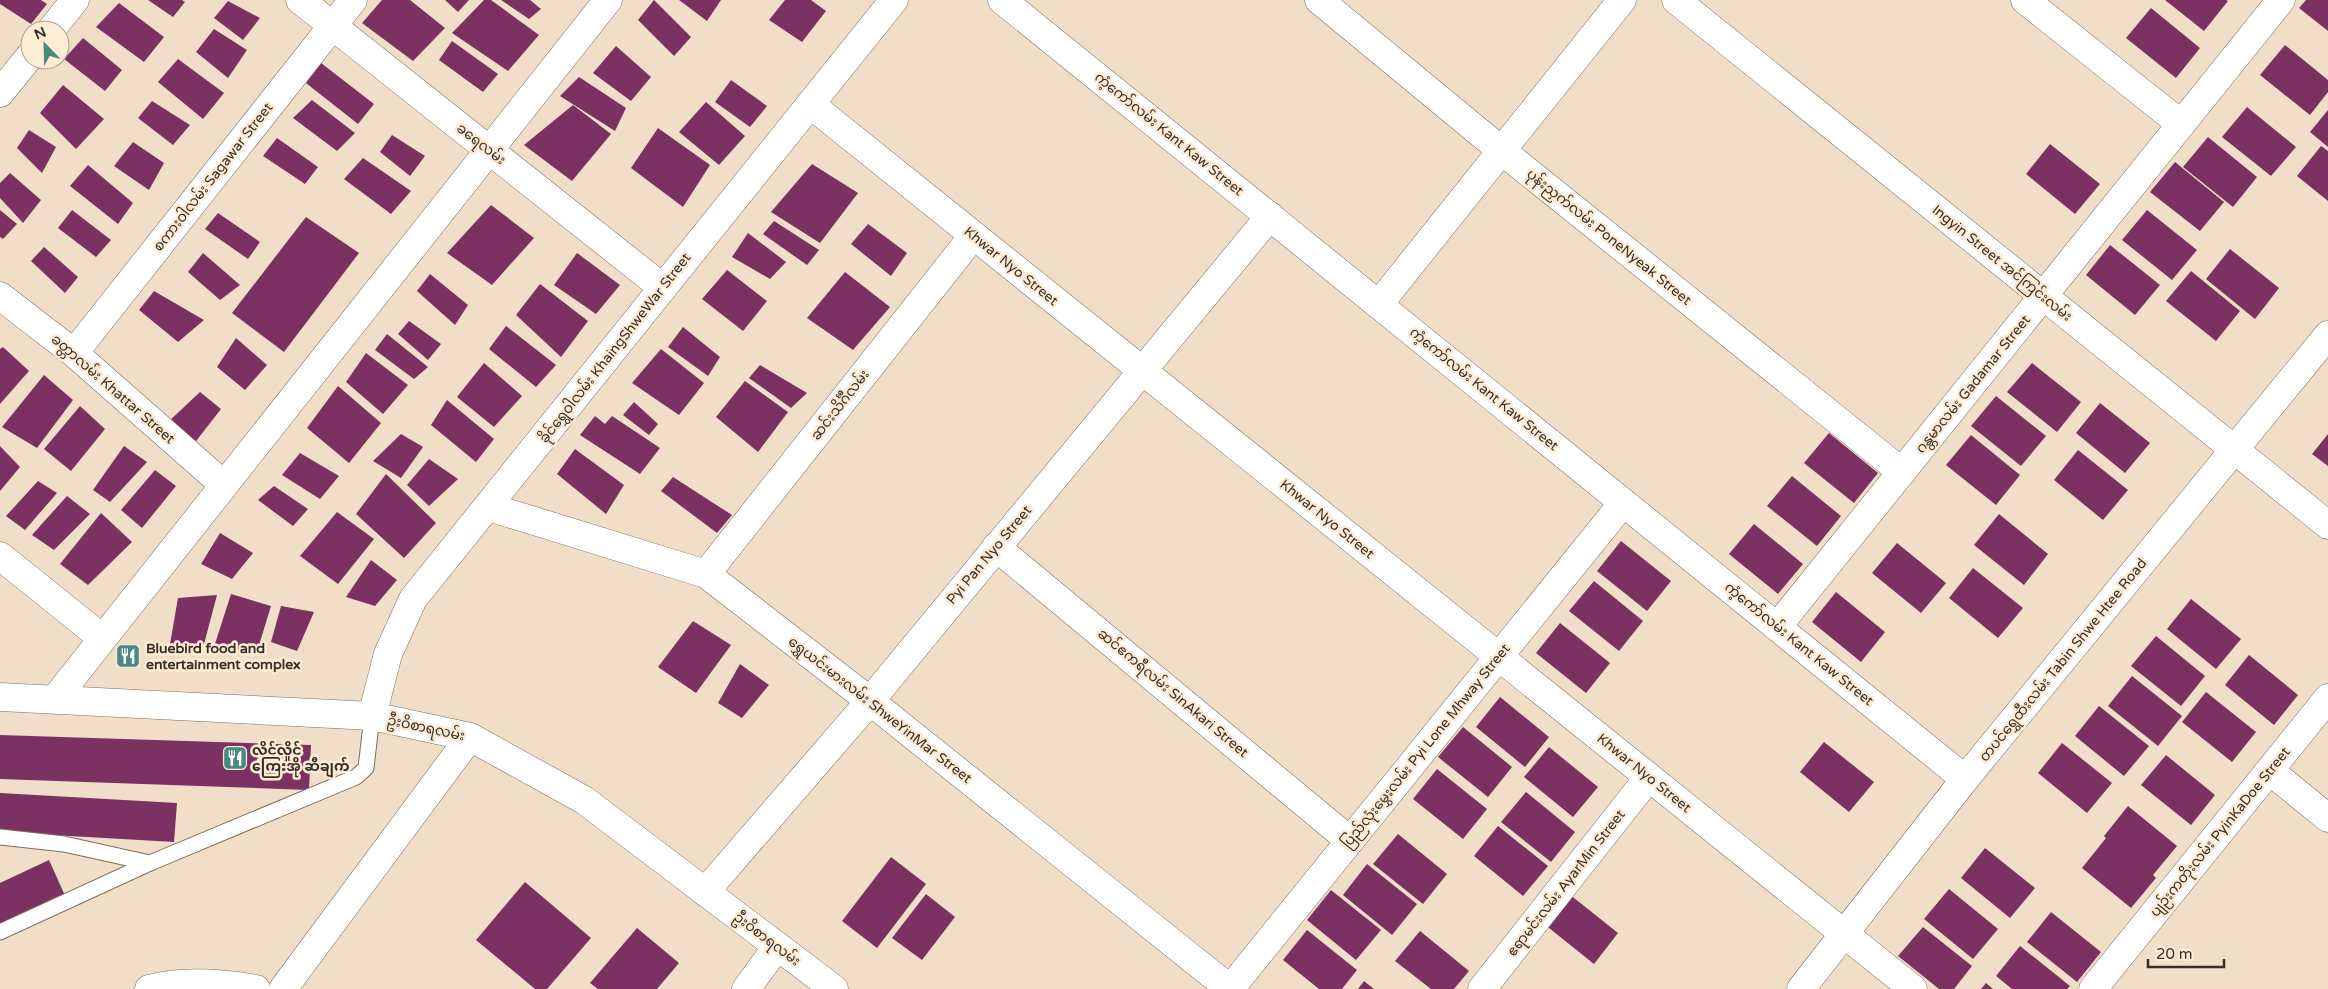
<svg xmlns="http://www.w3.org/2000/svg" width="2328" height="989" viewBox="0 0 2328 989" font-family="'Varela Round','Noto Sans Myanmar',sans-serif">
	<rect width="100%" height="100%" fill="#f1dec9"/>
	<g fill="#7b3262">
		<polygon points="0,0 41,0 47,4 31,24 0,4"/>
		<polygon points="148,0 182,0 185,2 173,17"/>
		<polygon points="382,0 410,0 445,28 413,61 362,23"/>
		<polygon points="445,0 469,0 458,12"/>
		<polygon points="484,0 491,0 539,35 508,71 452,33"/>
		<polygon points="501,0 530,0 541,9 529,19"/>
		<polygon points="654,0 691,37 674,56 638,20"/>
		<polygon points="679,0 721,0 707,21"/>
		<polygon points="785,0 811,0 826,11 802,42 769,20"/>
		<polygon points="2165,0 2226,0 2228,1 2204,31"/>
		<polygon points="2306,0 2328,0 2328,31 2299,8"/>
		<polygon points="228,1 260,18 243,40 214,18"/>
		<polygon points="119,3 164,37 144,62 96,27"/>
		<polygon points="2151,8 2200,48 2176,78 2126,38"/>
		<polygon points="214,29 247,50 228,78 196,52"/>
		<polygon points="83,38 122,70 105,91 64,59"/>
		<polygon points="452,41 498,74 483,92 439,60"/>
		<polygon points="2285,45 2328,80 2328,92 2310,115 2260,75"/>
		<polygon points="616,46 651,77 631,101 593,73"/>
		<polygon points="178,59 224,93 203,119 158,82"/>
		<polygon points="321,63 374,104 358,124 306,83"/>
		<polygon points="579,77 626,108 615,131 560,96"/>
		<polygon points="731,80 767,106 750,127 715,102"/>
		<polygon points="63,85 104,119 76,149 40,113"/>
		<polygon points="312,100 355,133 337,151 293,118"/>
		<polygon points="152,101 190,125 173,145 138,118"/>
		<polygon points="706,102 745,136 719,165 679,132"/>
		<polygon points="573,105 611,134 572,181 524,145"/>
		<polygon points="2247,107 2296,147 2271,176 2222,137"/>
		<polygon points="2328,110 2328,147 2310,132"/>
		<polygon points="658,128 710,165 683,207 631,168"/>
		<polygon points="29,130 56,147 42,173 17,148"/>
		<polygon points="392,135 425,156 410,176 380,152"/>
		<polygon points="2208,137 2257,177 2233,207 2183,167"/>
		<polygon points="277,138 318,167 305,184 263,156"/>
		<polygon points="133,142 164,163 149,190 114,166"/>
		<polygon points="2050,144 2100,184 2075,214 2026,174"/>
		<polygon points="2321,146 2328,151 2328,201 2297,176"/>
		<polygon points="363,158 411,191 391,214 344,179"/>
		<polygon points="2175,162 2224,202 2200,231 2150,192"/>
		<polygon points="812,164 858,193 820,243 771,212"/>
		<polygon points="88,165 133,203 118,224 70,186"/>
		<polygon points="10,173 41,200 23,223 0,198 0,183"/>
		<polygon points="491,205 534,238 492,285 447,253"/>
		<polygon points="0,210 17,224 3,239 0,237"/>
		<polygon points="72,210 111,240 96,257 58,228"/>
		<polygon points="2147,210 2197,250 2172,280 2122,240"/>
		<polygon points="218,213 260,242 248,259 205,229"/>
		<polygon points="306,217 359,253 284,352 232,313"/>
		<polygon points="774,221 819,250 807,265 763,234"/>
		<polygon points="868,224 907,253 891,276 851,244"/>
		<polygon points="748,233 786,262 770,279 732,257"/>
		<polygon points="2110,245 2160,285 2135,315 2086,275"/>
		<polygon points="44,247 78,277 65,293 31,261"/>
		<polygon points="2230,249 2279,288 2255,319 2206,279"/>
		<polygon points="203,253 240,285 220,300 188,272"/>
		<polygon points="577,253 620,285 596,314 554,285"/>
		<polygon points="727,270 767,301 743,331 702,299"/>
		<polygon points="2191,271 2240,311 2216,341 2166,301"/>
		<polygon points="845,272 890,307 853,350 807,318"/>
		<polygon points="430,274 468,305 455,325 417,291"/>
		<polygon points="540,284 588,321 561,357 516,315"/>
		<polygon points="154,291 204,320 178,342 139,310"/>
		<polygon points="409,321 441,344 428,360 398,334"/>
		<polygon points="506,326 556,365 536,387 489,349"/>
		<polygon points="683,327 720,357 708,376 668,347"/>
		<polygon points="387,334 428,367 414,379 375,350"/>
		<polygon points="236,338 267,365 245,390 217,367"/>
		<polygon points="3,347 29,371 0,404 0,349"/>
		<polygon points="661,349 704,383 679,415 632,383"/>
		<polygon points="366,353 408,385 383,414 346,382"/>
		<polygon points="484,363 522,396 494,427 457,397"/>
		<polygon points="2032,363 2081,402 2057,432 2007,392"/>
		<polygon points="760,365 807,393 791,408 749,378"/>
		<polygon points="44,375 73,400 37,448 2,427"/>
		<polygon points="745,381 788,412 758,452 716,417"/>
		<polygon points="338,386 381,423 349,463 307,428"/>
		<polygon points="200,392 221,409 193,445 166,424"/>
		<polygon points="1996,396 2046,436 2021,466 1971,426"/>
		<polygon points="447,400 494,439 476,462 431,425"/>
		<polygon points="634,402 658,424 649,435 623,415"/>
		<polygon points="2100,403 2150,443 2125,473 2076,433"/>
		<polygon points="80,406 105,429 71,471 44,449"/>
		<polygon points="595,416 605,424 612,416 660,448 640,474 580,435"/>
		<polygon points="1829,433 1878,473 1854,503 1804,463"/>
		<polygon points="401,434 423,447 401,478 373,461"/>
		<polygon points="2328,434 2328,466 2312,454"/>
		<polygon points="1971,435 2020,475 1996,505 1946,465"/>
		<polygon points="0,446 20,467 0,491"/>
		<polygon points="124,446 147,462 110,502 93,490"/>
		<polygon points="575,449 624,485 606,514 557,474"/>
		<polygon points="2078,450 2128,490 2103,520 2054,480"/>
		<polygon points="300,453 339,476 320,499 282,475"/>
		<polygon points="429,459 458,479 429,506 407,485"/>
		<polygon points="155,470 176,486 142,528 121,510"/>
		<polygon points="386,474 436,523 404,558 356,514"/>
		<polygon points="1792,476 1841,516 1817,546 1767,506"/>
		<polygon points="673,477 732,515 717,533 661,491"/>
		<polygon points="38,481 57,493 25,530 6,516"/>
		<polygon points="274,486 308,509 293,526 258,500"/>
		<polygon points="67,496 90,514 54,550 32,535"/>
		<polygon points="337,512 374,539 338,584 300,556"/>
		<polygon points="101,513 132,542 88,585 60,564"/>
		<polygon points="1999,514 2048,554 2024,585 1974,545"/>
		<polygon points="1754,524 1803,564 1778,594 1729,554"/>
		<polygon points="220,533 253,553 232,579 201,564"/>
		<polygon points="1621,541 1671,581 1647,611 1597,571"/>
		<polygon points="1897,543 1946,583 1921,613 1872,573"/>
		<polygon points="371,560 397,580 375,606 346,597"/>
		<polygon points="1973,568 2023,608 1998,638 1949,598"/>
		<polygon points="1594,581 1643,621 1619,651 1569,611"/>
		<polygon points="1836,592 1885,632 1861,662 1812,622"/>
		<polygon points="231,594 271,606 256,655 214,647"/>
		<polygon points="217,595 204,644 170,644 178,598"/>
		<polygon points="2191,599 2241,639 2216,669 2167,629"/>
		<polygon points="281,606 314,612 297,651 271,642"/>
		<polygon points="693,621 731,645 696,693 658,667"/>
		<polygon points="1560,623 1610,663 1586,693 1536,653"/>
		<polygon points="2156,636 2205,676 2181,706 2131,666"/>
		<polygon points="2249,655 2298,695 2274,725 2225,685"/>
		<polygon points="740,664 769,685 742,718 718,703"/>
		<polygon points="2132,676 2182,716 2158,746 2108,706"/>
		<polygon points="2206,692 2256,732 2232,762 2182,722"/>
		<polygon points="1500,697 1549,737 1525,767 1476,727"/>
		<polygon points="2099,706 2149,746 2124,776 2075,736"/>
		<polygon points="1463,727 1512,767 1488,797 1438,757"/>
		<polygon points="0,735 311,745 309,790 0,779"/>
		<polygon points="1824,742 1874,782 1849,812 1800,772"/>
		<polygon points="2062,743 2112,783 2087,813 2038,773"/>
		<polygon points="1549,747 1598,787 1573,817 1524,777"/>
		<polygon points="2166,755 2215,795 2191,825 2141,785"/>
		<polygon points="1437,769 1487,809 1463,839 1413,799"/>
		<polygon points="1526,792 1575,832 1551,862 1501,822"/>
		<polygon points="0,793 177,803 174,842 0,832"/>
		<polygon points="2128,806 2177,846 2153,875 2156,878 2131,908 2082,868 2106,838 2104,836"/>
		<polygon points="1498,826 1548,866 1523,896 1474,856"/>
		<polygon points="1398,834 1447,874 1423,904 1373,864"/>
		<polygon points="1985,848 2035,888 2010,918 1961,878"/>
		<polygon points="891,857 926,884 877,948 842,921"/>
		<polygon points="49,860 67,900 0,930 0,883"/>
		<polygon points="1367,864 1417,904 1392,935 1343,895"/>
		<polygon points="525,882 591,938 547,989 535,989 476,940"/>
		<polygon points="1949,889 1998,929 1973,959 1924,919"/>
		<polygon points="1331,890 1381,930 1356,960 1307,920"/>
		<polygon points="926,894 955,917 922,960 892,938"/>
		<polygon points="1569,894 1618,933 1594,964 1544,924"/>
		<polygon points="2051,912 2101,952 2077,982 2027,942"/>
		<polygon points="1923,927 1972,966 1954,989 1939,989 1898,956"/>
		<polygon points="637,928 679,963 657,989 598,989 590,983"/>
		<polygon points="1307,930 1357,970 1342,989 1319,989 1283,960"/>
		<polygon points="1420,931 1469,971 1454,989 1431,989 1395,961"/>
		<polygon points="2020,946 2070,986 2067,989 2012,989 1996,976"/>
		<polygon points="1364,981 1374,989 1358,989"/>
		<polygon points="1986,983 1993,989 1981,989"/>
	</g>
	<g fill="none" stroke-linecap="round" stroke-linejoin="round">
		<defs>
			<g id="service">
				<polyline points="0,837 64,844 150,863"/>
				<polyline points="0,932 150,863 356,777 366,768 372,716"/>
			</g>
			<g id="minor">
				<polyline points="300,0 663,288"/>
				<polyline points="1002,0 1965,779"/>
				<polyline points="1319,0 1502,151 1902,472"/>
				<polyline points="1676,0 2328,525"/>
				<polyline points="2025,0 2181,124"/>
				<polyline points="51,30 75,0"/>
				<polyline points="0,93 30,56"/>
				<polyline points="810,104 1913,989"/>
				<polyline points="0,296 74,353 224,485"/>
				<polyline points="1379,304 1622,0"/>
				<polyline points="74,353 353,0"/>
				<polyline points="489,507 706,574 870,701 1230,989 1623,503"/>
				<polyline points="996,547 1349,840"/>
				<polyline points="0,556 102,638"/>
				<polyline points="706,574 973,236"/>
				<polyline points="1777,627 2281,0"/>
				<polyline points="55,699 608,0"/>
				<polyline points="372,716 388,654 413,599 894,0"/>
				<polyline points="2270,771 2328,818"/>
				<polyline points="705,892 870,701 1270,216"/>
				<path d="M149,989C182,980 222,983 256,989"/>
				<polyline points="283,989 470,737"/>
				<polyline points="746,989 777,947"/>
				<polyline points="1482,989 1649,777"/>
				<polyline points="2093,989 2328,698"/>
			</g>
			<polyline id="tertiary" points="1801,989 1965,779 2328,335"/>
			<polyline id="secondary" points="0,697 372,716 470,737 584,800 834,989"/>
		</defs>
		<use href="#service" stroke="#7e6e5b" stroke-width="17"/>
		<use href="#minor" stroke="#7e6e5b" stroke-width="29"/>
		<use href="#tertiary" stroke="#7e6e5b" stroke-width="29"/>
		<use href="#secondary" stroke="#7e6e5b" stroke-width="29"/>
		<use href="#service" stroke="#fff" stroke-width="15"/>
		<use href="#minor" stroke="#fff" stroke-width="28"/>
		<use href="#tertiary" stroke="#fff" stroke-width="28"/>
		<use href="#secondary" stroke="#fff" stroke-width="28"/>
	</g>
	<defs>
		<symbol id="restaurant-square" viewBox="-11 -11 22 22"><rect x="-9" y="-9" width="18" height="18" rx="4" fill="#478a7e" stroke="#feebd6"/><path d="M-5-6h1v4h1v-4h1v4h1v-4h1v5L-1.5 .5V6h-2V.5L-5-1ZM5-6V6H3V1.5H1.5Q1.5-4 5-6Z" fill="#fff"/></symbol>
	</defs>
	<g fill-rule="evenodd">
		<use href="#restaurant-square" x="114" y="642" width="28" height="28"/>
		<use href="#restaurant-square" x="221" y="744" width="28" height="28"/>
	</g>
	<g text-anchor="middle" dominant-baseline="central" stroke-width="5" stroke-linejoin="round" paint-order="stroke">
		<g font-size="14" fill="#362f27" stroke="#feebd6">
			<text transform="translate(1169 134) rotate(39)">ကံ့ကော်လမ်း Kant Kaw Street</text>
			<text transform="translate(481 144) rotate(38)">ခရေလမ်း</text>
			<text transform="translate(213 177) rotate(-52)">စကားဝါလမ်း Sagawar Street</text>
			<text transform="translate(1609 237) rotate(39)">ပုန်းညှက်လမ်း PoneNyeak Street</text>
			<text transform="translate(2002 263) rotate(39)">Ingyin Street အင်ကြင်းလမ်း</text>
			<text transform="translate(1011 266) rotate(39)">Khwar Nyo Street</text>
			<text transform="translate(615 348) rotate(-52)">ခိုင်ရွှေဝါလမ်း KhaingShweWar Street</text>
			<text transform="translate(1973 384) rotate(-51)">ဂန္တမာလမ်း Gadamar Street</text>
			<text transform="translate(113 389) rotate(41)">ခတ္တာလမ်း Khattar Street</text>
			<text transform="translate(1484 389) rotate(39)">ကံ့ကော်လမ်း Kant Kaw Street</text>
			<text transform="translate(840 405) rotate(-52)">ဆင်းသိင်္ဂီလမ်း</text>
			<text transform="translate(1327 519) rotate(39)">Khwar Nyo Street</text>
			<text transform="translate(989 555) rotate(-50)">Pyi Pan Nyo Street</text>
			<text transform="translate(1799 644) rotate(39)">ကံ့ကော်လမ်း Kant Kaw Street</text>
			<text transform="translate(2063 660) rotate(-51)">တပင်ရွှေထီးလမ်း Tabin Shwe Htee Road</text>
			<text transform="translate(1173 693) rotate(40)">ဆင်ဧကရီလမ်း SinAkari Street</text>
			<text transform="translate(880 710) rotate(38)">ရွှေယင်းမားလမ်း ShweYinMar Street</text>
			<text transform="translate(426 728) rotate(12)">ဦးဝိစာရလမ်း</text>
			<text transform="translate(1426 746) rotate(-51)">ပြည်လုံးမွှေးလမ်း Pyi Lone Mhway Street</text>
			<text transform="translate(1644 773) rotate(39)">Khwar Nyo Street</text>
			<text transform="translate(2220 832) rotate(-51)">ပျဉ်းကတိုးလမ်း PyinKaDoe Street</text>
			<text transform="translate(1566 883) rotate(-52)">ဧရာမင်းလမ်း AyarMin Street</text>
			<text transform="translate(767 939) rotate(37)">ဦးဝိစာရလမ်း</text>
		</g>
		<g font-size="14" font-weight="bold" fill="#362f27" stroke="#feebd6" text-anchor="start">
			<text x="146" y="648">Bluebird food and<tspan x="146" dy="16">entertainment complex</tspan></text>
			<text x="252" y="750">လှိုင်လှိုင်<tspan x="252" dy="16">ကြေးအို ဆီချက်</tspan></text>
		</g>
	</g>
	<g transform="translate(45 45) rotate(337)"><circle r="24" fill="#feebd6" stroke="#aea090"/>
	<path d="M0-4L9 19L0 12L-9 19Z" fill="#478a7e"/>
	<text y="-8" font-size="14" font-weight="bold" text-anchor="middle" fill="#362f27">N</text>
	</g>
	<path d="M2148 959v8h76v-8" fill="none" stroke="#362f27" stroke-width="2.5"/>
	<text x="2156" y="959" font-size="15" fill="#362f27" stroke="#feebd6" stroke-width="4" paint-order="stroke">20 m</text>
</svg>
